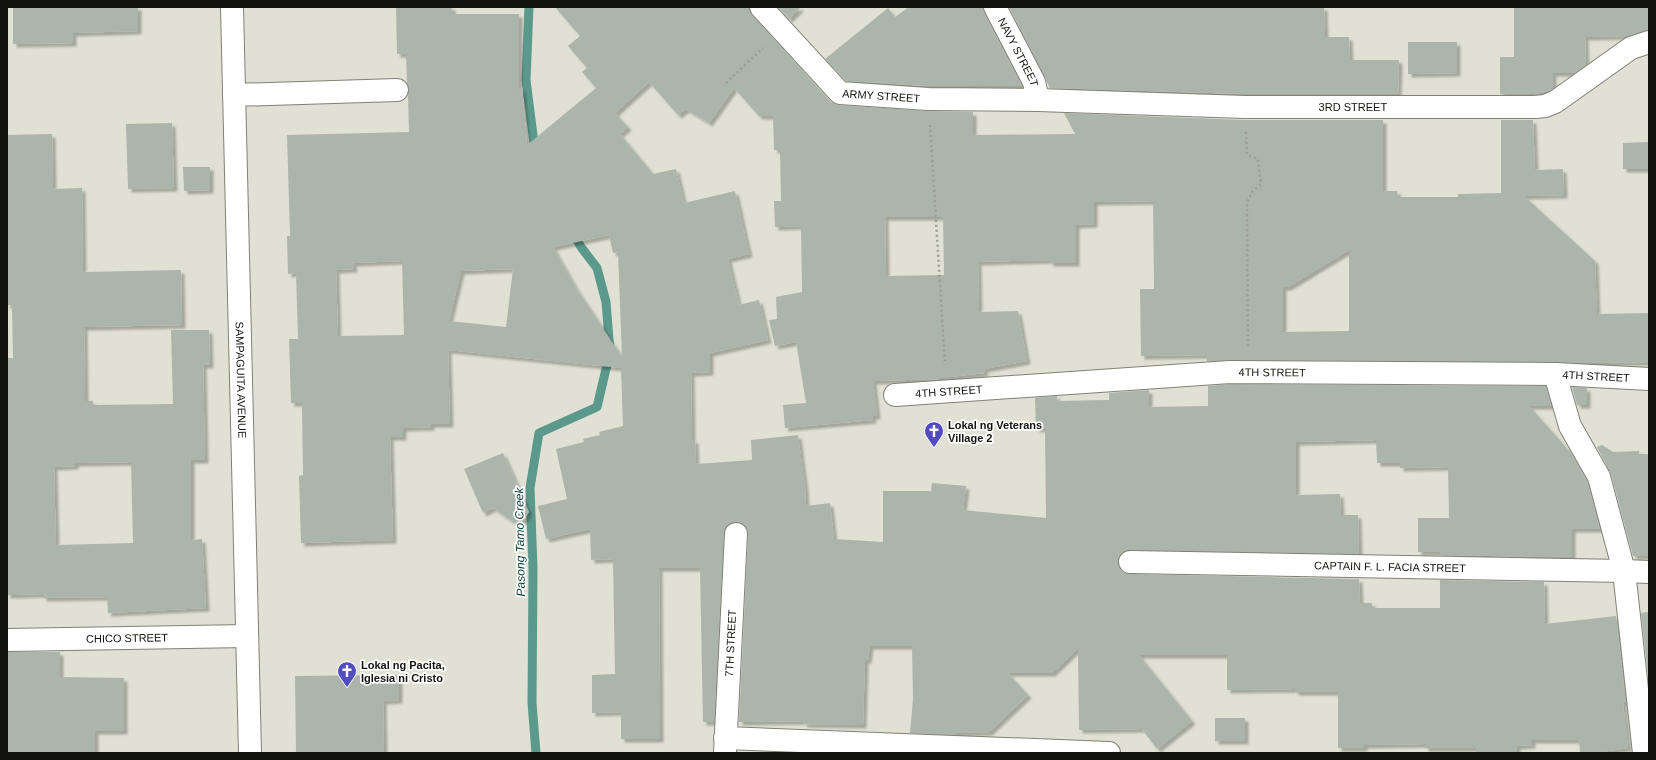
<svg xmlns="http://www.w3.org/2000/svg" width="1656" height="760" viewBox="0 0 1656 760" font-family="Helvetica,sans-serif">
	<defs>
		<filter id="shadow"><feDropShadow dx="3.5" dy="3.5" stdDeviation="1" flood-color="#0004"/></filter>
	</defs>
	<rect width="100%" height="100%" fill="#e0e1d4"/>
	<g fill="none" stroke-linecap="round" stroke-linejoin="round">
		<g stroke="#5c998d" stroke-width="9">
			<polyline points="529,7 526,80 535,151"/>
			<polyline points="536,753 532,703 533,568 530,488 539,433 597,407 610,352 606,302 597,268 581,247 572,232"/>
		</g>
	</g>
	<g fill="#abb5ac" fill-rule="evenodd" filter="url(#shadow)">
		<polygon points="13,7 138,7 138,31 73,33 73,43 13,44"/>
		<path d="M396,7H452V14H519V90L522,87L527,145L596,88L582,72L587,68L568,46L580,36L555,7H749L752,15L831,102L839,105L927,111L973,112V135L1075,134L1064,113L1245,120H1383V191H1397L1398,197H1458V194L1501,193V120H1533L1535,170L1563,169L1564,195L1524,196L1595,261L1597,314L1649,313V362L1586,363L1555,362L1230,360L1207,361V355L1141,356L1140,289H1154L1153,201L1094,202V224L1076,225V263H1050V260L978,262L979,312L1018,311L1027,361L984,369L985,373L940,378V379L873,381L877,416H872L873,420L785,428L783,405L806,403L796,342L775,346L769,320L777,319L776,297L802,292L801,226L775,227L774,201H781L780,150H774L773,116H759L734,88L709,123L686,109L678,115L649,82L615,113L628,127L620,134L653,174L676,169L684,203L735,191L749,254L728,259L739,305L759,300L768,340L710,353V372L691,373L692,440H695L696,464L752,460L751,440L798,435L805,488L806,506L830,503L834,539L883,542V491H931L932,483L966,486L963,510L1046,518L1045,428L1036,429L1035,398L1057,396V401L1109,400V393L1149,390V407L1208,406V386L1230,384L1546,386L1551,406H1529L1570,452L1587,482L1600,529H1572V556L1543,557L1440,555V552H1418V518H1449L1448,467L1400,468V463H1377L1376,440L1296,442V495L1340,494L1341,515H1358L1359,554L1130,550L1124,551L1120,555L1118,562L1119,568L1123,572L1130,574L1359,579L1360,603H1372V608H1440V580L1544,582L1545,624L1616,616L1626,703H1623L1628,748L1594,753H1580L1579,740H1532V745L1517,746V752H1476V748H1425V744L1364,745V748H1338V692H1295V689L1227,690V655H1139L1192,721L1157,749L1142,729L1079,730L1078,648L1052,673H1008L1028,695L989,732L956,733V735L910,733L913,699L912,646H870L868,660H865L863,725L803,724L804,721L739,722L748,535L747,529L743,524L736,522L731,523L726,527L724,533L714,722H703L700,568H659L660,739H621V712L592,713V675L615,674L613,559L591,560L590,529L546,539L538,506L567,499L556,449L584,442L583,439L600,435L599,432L623,426L621,368L448,350L450,424H431V427L403,428V437H390L393,540L301,543L299,476L303,475L302,403H291L289,339H298L296,273L288,274L287,236H290L287,135L409,132L408,96L409,89L407,83L406,54H397ZM885,217H943L944,275L886,276ZM609,235L613,253L618,252L622,357L576,288L553,247ZM1349,250V331L1283,332V287H1288ZM402,261L404,335L338,336L336,270L354,269L353,263ZM513,269L506,327L449,321L461,271Z"/>
		<polygon points="778,7 801,7 789,19"/>
		<polygon points="909,7 983,7 984,13 1022,86 928,86 846,81 825,59 888,8 895,17"/>
		<polygon points="1009,7 1324,7 1325,37 1349,37 1350,60 1399,60 1398,94 1245,94 1050,88"/>
		<polygon points="1514,7 1649,7 1649,30 1627,36 1585,37 1586,65 1575,73 1553,73 1553,88 1549,91 1534,94 1500,94 1500,57 1514,57"/>
		<polygon points="1408,42 1457,42 1457,73 1408,74"/>
		<polygon points="172,123 174,188 128,189 126,124"/>
		<path d="M52,134L53,189L82,188L83,272L181,270L182,325L84,327L85,401H93V405L173,404L171,330H209L210,365H203L205,460H191V540L202,539L206,608L108,613L107,597L43,598V594L7,595V358H13L12,305H7V135ZM131,462L133,543L56,545L54,467L75,466V463Z"/>
		<polygon points="1649,142 1649,169 1623,169 1623,143"/>
		<polygon points="183,167 210,167 210,190 184,191"/>
		<polygon points="1572,387 1587,388 1587,405 1577,405"/>
		<polygon points="1602,445 1613,452 1639,451 1639,454 1649,454 1649,556 1633,556 1611,474 1597,447"/>
		<polygon points="503,453 529,512 519,526 493,508 483,513 464,469"/>
		<polygon points="1649,612 1649,684 1641,613"/>
		<polygon points="7,652 60,652 60,677 124,678 124,731 95,731 95,753 7,753"/>
		<polygon points="399,675 399,700 383,701 384,753 296,753 295,676"/>
		<rect x="1215" y="718" width="30" height="23"/>
	</g>
	<g fill="none" stroke-linecap="round" stroke-linejoin="round">
		<defs>
			<g id="minor">
				<path id="s1" d="M232,7L250,753"/>
				<path id="s2" d="M761,7L840,93L928,99L1038,100L1245,107H1535L1545,106L1555,102L1631,48L1649,42"/>
				<path id="s3" d="M995,7L1034,82L1038,100"/>
				<polyline points="234,95 397,90"/>
				<polyline points="1555,374 1570,426 1599,477 1624,571 1644,753"/>
				<path id="s4" d="M895,395L1230,372L1555,374L1649,379"/>
				<path id="s5" d="M1130,562L1624,571L1649,572"/>
				<path id="s6" d="M7,640L247,636"/>
				<polyline points="725,738 1109,753"/>
				<path id="s7" d="M725,752L736,534"/>
			</g>
		</defs>
		<use href="#minor" stroke="#808175" stroke-width="24"/>
		<g stroke="#9c9d93" stroke-width="2.5" stroke-dasharray="2 3" stroke-linecap="butt">
			<polyline points="726,83 763,48"/>
			<polyline points="930,125 945,365"/>
			<polyline points="1246,132 1247,154 1249,156 1258,159 1261,184 1252,192 1247,202 1248,346"/>
		</g>
		<use href="#minor" stroke="#fff" stroke-width="22"/>
	</g>
	<defs>
		<symbol id="church-pin" viewBox="-11 -11 22 30"><path d="M0 17L-7.5 6A9.5 9.5 0 1 1 7.5 6Z" fill="#534bc2" stroke="#fff"/><path d="M-1.2-6h2.4v3.5h3.3v2.4h-3.3V6h-2.4V-.1h-3.3v-2.4h3.3Z" fill="#fff"/></symbol>
	</defs>
	<g fill-rule="evenodd">
		<use href="#church-pin" x="923" y="420" width="22" height="30"/>
		<use href="#church-pin" x="336" y="660" width="22" height="30"/>
	</g>
	<g text-anchor="middle" dominant-baseline="central" stroke-width="3.5" stroke-linejoin="round" paint-order="stroke">
		<g font-size="11" fill="#12120e" stroke="#fff">
			<text stroke="none"><textPath href="#s3" startOffset="51">NAVY STREET</textPath></text>
			<text stroke="none"><textPath href="#s2" startOffset="158">ARMY STREET</textPath></text>
			<text stroke="none"><textPath href="#s2" startOffset="630">3RD STREET</textPath></text>
			<text stroke="none"><textPath href="#s4" startOffset="378">4TH STREET</textPath></text>
			<text stroke="none"><textPath href="#s4" startOffset="702">4TH STREET</textPath></text>
			<text stroke="none"><textPath href="#s1" startOffset="373">SAMPAGUITA AVENUE</textPath></text>
			<text stroke="none"><textPath href="#s4" startOffset="54">4TH STREET</textPath></text>
			<text stroke="none"><textPath href="#s5" startOffset="260">CAPTAIN F. L. FACIA STREET</textPath></text>
			<text stroke="none"><textPath href="#s6" startOffset="120">CHICO STREET</textPath></text>
			<text stroke="none"><textPath href="#s7" startOffset="109">7TH STREET</textPath></text>
		</g>
		<g font-size="11" font-weight="bold" fill="#12120e" stroke="#fff" text-anchor="start">
			<text x="948" y="425">Lokal ng Veterans<tspan x="948" dy="13">Village 2</tspan></text>
			<text x="361" y="665">Lokal ng Pacita,<tspan x="361" dy="13">Iglesia ni Cristo</tspan></text>
		</g>
		<g font-size="12" font-style="italic" fill="#003b33" stroke="#fff">
			<text transform="translate(520 542) rotate(-91)">Pasong Tamo Creek</text>
		</g>
	</g>
	<rect width="1656" height="760" fill="none" stroke="#12120e" stroke-width="16"/>
</svg>
